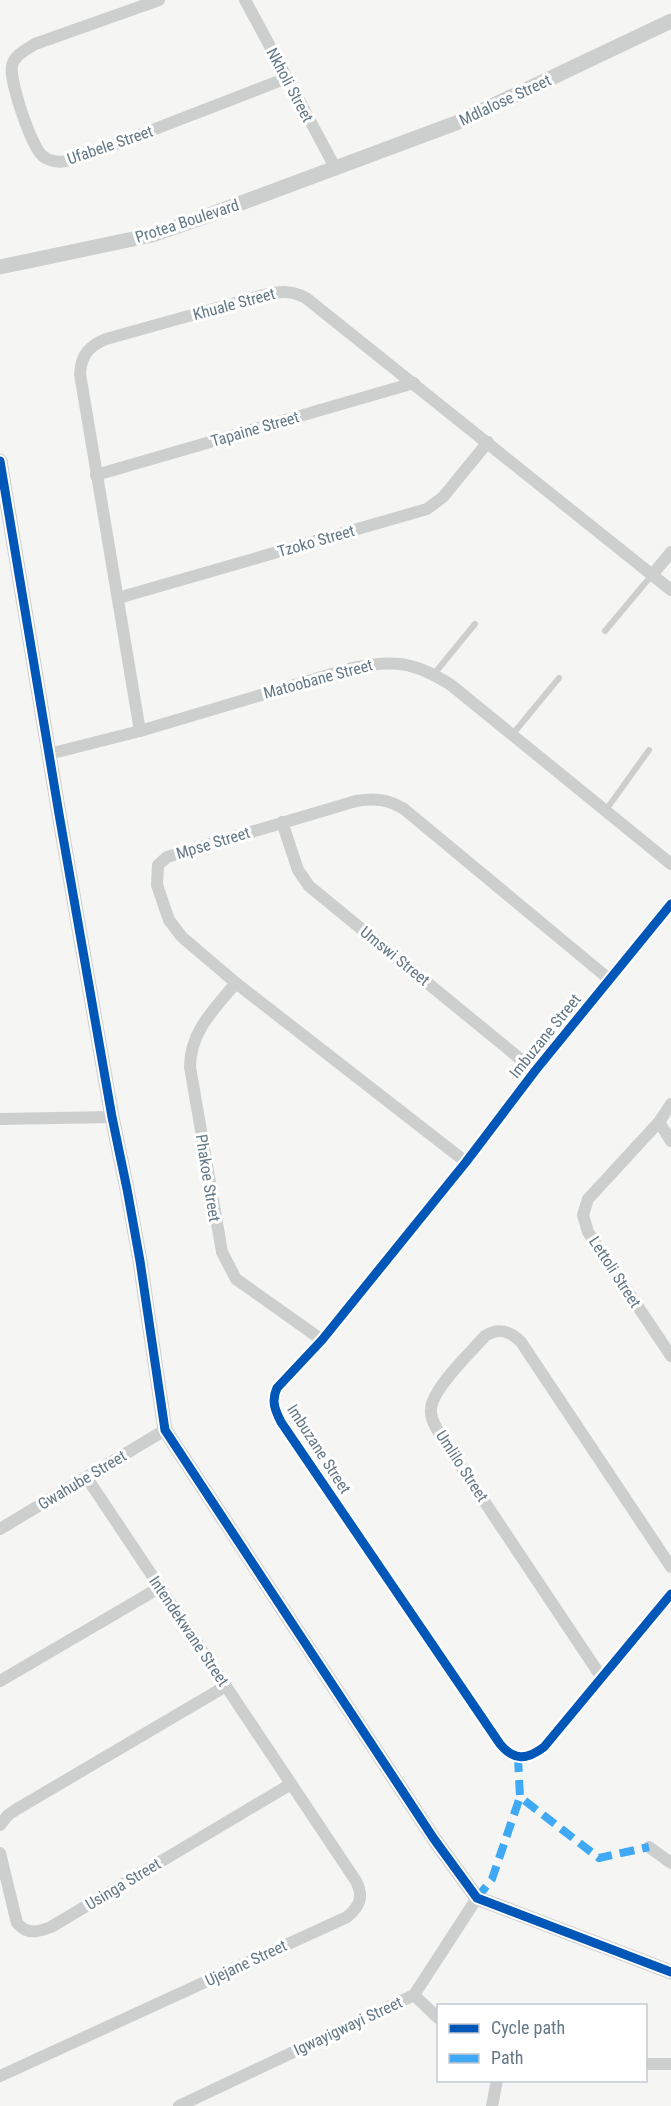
<svg xmlns="http://www.w3.org/2000/svg" width="671" height="2106" viewBox="0 0 671 2106" font-family="'Roboto Condensed',sans-serif">
	<rect width="100%" height="100%" fill="#f5f5f3"/>
	<g fill="none" stroke-linecap="round" stroke-linejoin="round">
		<g stroke="#cdcece" stroke-width="6">
			<polyline points="605,631 652,575"/>
			<polyline points="434,674 475,624"/>
			<polyline points="512,735 559,678"/>
			<polyline points="606,810 649,750"/>
		</g>
		<g stroke="#cdcece" stroke-width="12">
			<path d="M159,0L35,44C26,50 14,55 12,66C9,80 32,150 44,157C58,166 71,160 85,156L287,78"/>
			<polyline points="245,0 336,169"/>
			<polyline points="96,475 414,383"/>
			<polyline points="652,575 671,552"/>
			<polyline points="118,598 427,509 443,497 488,442"/>
			<path d="M140,731L80,374C81,355 89,346 106,339L260,296C277,292 289,289 306,298L671,590"/>
			<path d="M49,754L140,731L352,668C394,659 415,662 451,685L671,864"/>
			<polyline points="282,822 298,870 309,886 535,1071"/>
			<path d="M671,904L535,1071L466,1162L322,1340L277,1388C271,1401 275,1410 281,1422L500,1744C514,1761 527,1760 544,1747L671,1594"/>
			<path d="M236,983C214,1009 190,1032 190,1067L222,1252L236,1279L322,1340"/>
			<polyline points="671,1104 659,1122 588,1199 583,1215 588,1232 671,1356"/>
			<polyline points="0,1119 112,1117"/>
			<polyline points="659,1122 671,1141"/>
			<path d="M466,1162L236,983L182,937L169,920L157,885L158,865L167,857L356,801C375,798 387,799 404,809L609,979"/>
			<polyline points="0,1529 165,1430"/>
			<path d="M602,1678L440,1435C436,1427 430,1419 431,1409C432,1389 471,1352 485,1336C499,1327 510,1331 521,1342L671,1567"/>
			<polyline points="0,1681 159,1588"/>
			<polyline points="0,1825 8,1815 17,1809 226,1686"/>
			<polyline points="649,1847 671,1863"/>
			<path d="M0,1853L17,1923C27,1935 38,1932 51,1927L291,1784"/>
			<polyline points="414,1995 438,2018"/>
			<polyline points="646,2064 671,2064"/>
			<path d="M0,2076L347,1917C360,1906 364,1897 356,1881L87,1478"/>
			<polyline points="179,2106 414,1995 477,1898"/>
			<polyline points="492,2106 497,2080"/>
		</g>
		<g stroke="#cdcece" stroke-width="15">
			<polyline points="0,267 152,235 193,221 456,123 671,21"/>
			<polyline points="0,461 59,814 112,1117 127,1189 140,1261 165,1430 434,1839 477,1898 671,1972"/>
		</g>
		<g stroke="#3fa9f5" stroke-width="8" stroke-dasharray="15 8" stroke-linecap="butt">
			<polyline points="518,1757 520,1797 599,1858 649,1847"/>
			<polyline points="477,1898 492,1879 520,1797"/>
		</g>
		<defs>
			<g id="cycleway">
				<polyline points="0,461 59,814 112,1117 127,1189 140,1261 165,1430 434,1839 477,1898 671,1972"/>
				<path d="M671,904L535,1071L466,1162L322,1340L277,1388C271,1401 275,1410 281,1422L500,1744C514,1761 527,1760 544,1747L671,1594"/>
			</g>
		</defs>
		<use href="#cycleway" stroke="#fff" stroke-width="13"/>
		<use href="#cycleway" stroke="#0057b8" stroke-width="9"/>
	</g>
	<g text-anchor="middle" dominant-baseline="central" stroke-width="6" stroke-linejoin="round" paint-order="stroke">
		<g font-size="16" fill="#637886" stroke="#fff">
			<text transform="translate(290 85) rotate(62)">Nkholi Street</text>
			<text transform="translate(505 100) rotate(-25)">Mdlalose Street</text>
			<text transform="translate(110 145) rotate(-19)">Ufabele Street</text>
			<text transform="translate(187 221) rotate(-18)">Protea Boulevard</text>
			<text transform="translate(234 304) rotate(-15)">Khuale Street</text>
			<text transform="translate(255 429) rotate(-16)">Tapaine Street</text>
			<text transform="translate(316 541) rotate(-16)">Tzoko Street</text>
			<text transform="translate(318 679) rotate(-15)">Matoobane Street</text>
			<text transform="translate(213 843) rotate(-17)">Mpse Street</text>
			<text transform="translate(395 956) rotate(39)">Umswi Street</text>
			<text transform="translate(545 1036) rotate(-51)">Imbuzane Street</text>
			<text transform="translate(208 1178) rotate(81)">Phakoe Street</text>
			<text transform="translate(615 1272) rotate(57)">Lettoli Street</text>
			<text transform="translate(319 1449) rotate(57)">Imbuzane Street</text>
			<text transform="translate(462 1466) rotate(57)">Umlilo Street</text>
			<text transform="translate(82 1480) rotate(-31)">Gwahube Street</text>
			<text transform="translate(189 1631) rotate(56)">Intendekwane Street</text>
			<text transform="translate(123 1884) rotate(-31)">Usinga Street</text>
			<text transform="translate(246 1963) rotate(-25)">Ujejane Street</text>
			<text transform="translate(348 2026) rotate(-25)">Igwayigwayi Street</text>
		</g>
	</g>
	<rect x="437" y="2004" width="210" height="78" fill="#ffffff" stroke="#c1c9cf" stroke-width="1.5"/>
	<rect x="449" y="2024" width="30" height="9" fill="#0057b8" stroke="#c1c9cf" stroke-width="1.5"/>
	<text x="491" y="2034" font-size="18" fill="#637886">Cycle path</text>
	<rect x="449" y="2054" width="30" height="9" fill="#3fa9f5" stroke="#c1c9cf" stroke-width="1.5"/>
	<text x="491" y="2064" font-size="18" fill="#637886">Path</text>
</svg>
